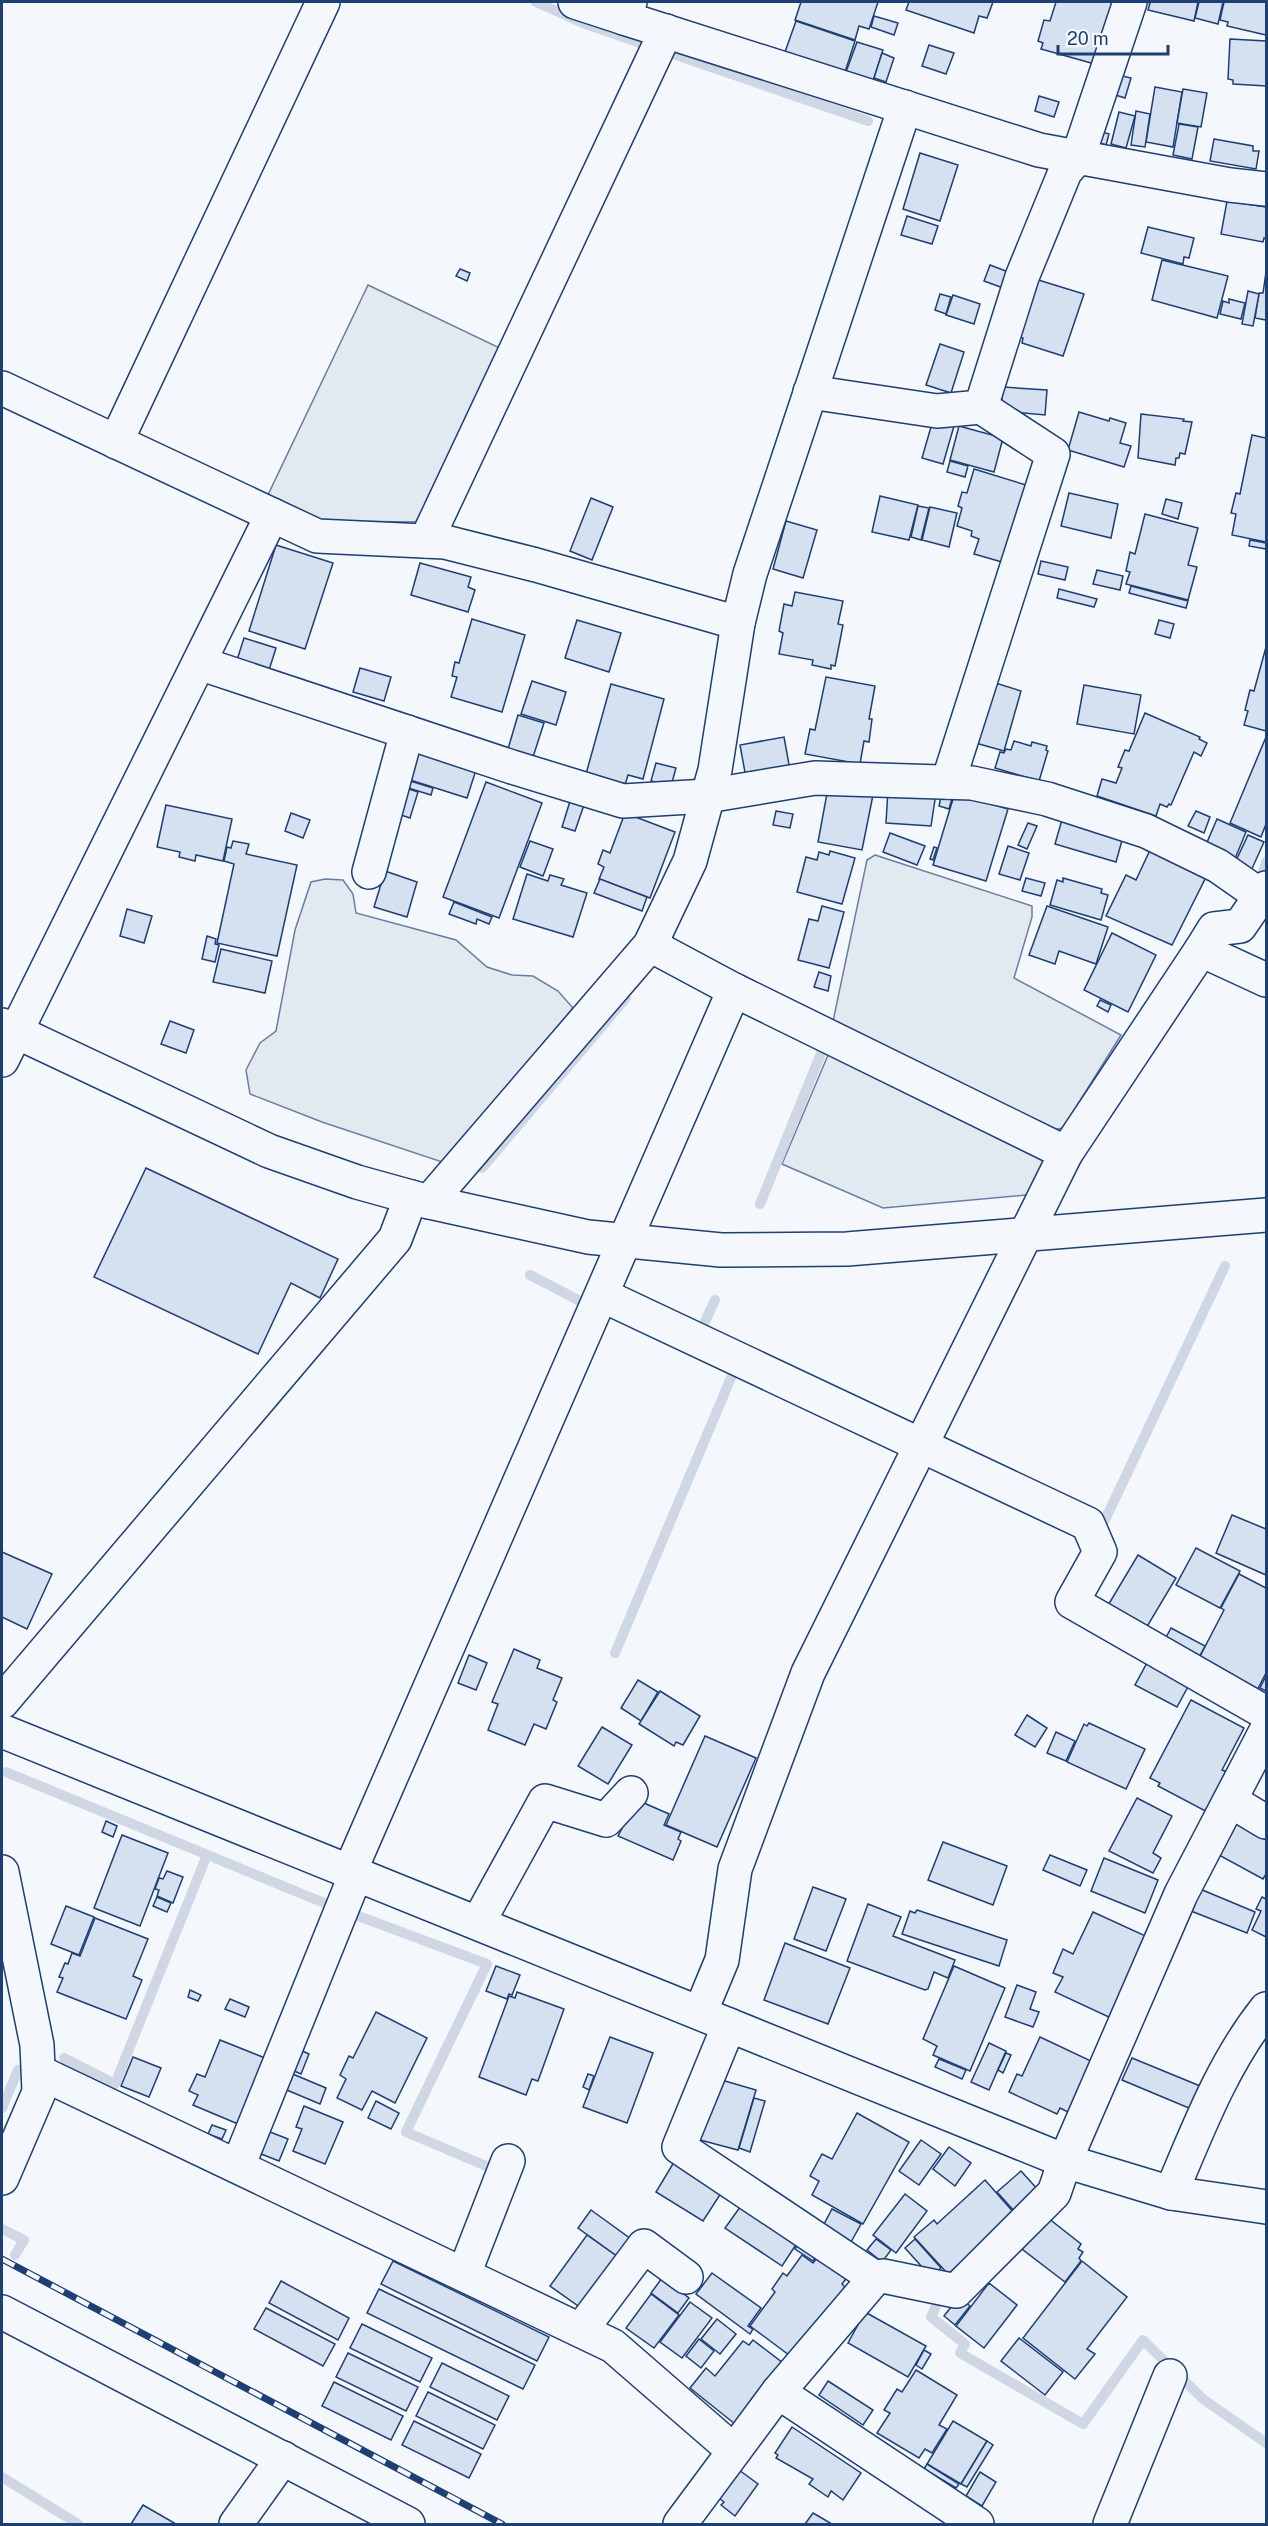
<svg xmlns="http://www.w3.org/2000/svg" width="1268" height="2526" viewBox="0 0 1268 2526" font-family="'Public Sans',sans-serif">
	<rect width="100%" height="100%" fill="#f4f7fb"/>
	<g fill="#e3e9f0" stroke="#687fa3" stroke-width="1.5">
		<polygon points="368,285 506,351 426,522 316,521 267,497"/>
		<polygon points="875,855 1032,906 1032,917 1014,978 1121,1035 1063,1128 1052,1130 832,1026 867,860"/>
		<polygon points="325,879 343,880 353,894 356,913 456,940 487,967 512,975 533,976 558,991 573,1008 445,1163 322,1122 250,1094 246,1070 260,1043 276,1031 295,930 311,882"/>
		<polygon points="831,1048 1053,1158 1037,1194 883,1208 782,1164"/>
	</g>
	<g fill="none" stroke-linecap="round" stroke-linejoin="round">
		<g stroke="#cfd7e4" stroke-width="10">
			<polyline points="536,2 583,23 640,43"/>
			<polyline points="670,53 868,121"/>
			<polyline points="1261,878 1266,862"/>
			<polyline points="482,1168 626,998"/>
			<polyline points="760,1204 822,1051"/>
			<polyline points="530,1275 582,1302"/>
			<polyline points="702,1328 715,1300"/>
			<polyline points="1105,1520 1225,1266"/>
			<polyline points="615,1653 733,1373"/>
			<polyline points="6,1772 329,1905"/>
			<polyline points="353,1914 487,1964 406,2132 491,2168"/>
			<polyline points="64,2058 115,2084 207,1855"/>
			<polyline points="2,2108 18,2070"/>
			<polyline points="2,2229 24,2240 15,2255"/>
			<polyline points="937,2304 931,2317 965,2344 960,2353 1083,2424 1143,2340 1203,2399 1266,2443"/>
			<polyline points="2,2477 78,2524"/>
		</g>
	</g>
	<g fill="#d5e0f0" stroke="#1d3f73" stroke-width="1.5">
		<polygon points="801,2 878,2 869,29 859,26 855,40 795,20"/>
		<polygon points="909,2 993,2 987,18 979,16 974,33 906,10"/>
		<polygon points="1056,2 1120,2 1102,66 1041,49 1043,43 1038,41 1044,20 1050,21"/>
		<polygon points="1146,2 1198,2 1194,21 1148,10 1150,3"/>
		<polygon points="1199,2 1223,2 1218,24 1195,18"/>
		<polygon points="1224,2 1266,2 1266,35 1227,26 1228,22 1220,20"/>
		<polygon points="874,16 898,23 894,35 871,27"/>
		<polygon points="796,21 855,41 845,72 785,52"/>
		<polygon points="1230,39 1266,41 1266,86 1233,84 1233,80 1228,79"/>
		<polygon points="857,42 883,50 873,81 846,72"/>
		<polygon points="929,45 954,53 946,74 922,66"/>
		<polygon points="882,53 894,58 886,82 874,78"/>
		<polygon points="1118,75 1131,78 1125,98 1112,94"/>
		<polygon points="1155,87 1182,92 1173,147 1146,142"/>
		<polygon points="1183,89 1207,93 1201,127 1177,123"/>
		<polygon points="1039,96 1059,102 1054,117 1035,111"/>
		<polygon points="1136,111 1150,114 1145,147 1131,145"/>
		<polygon points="1119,112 1135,116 1126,148 1111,144"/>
		<polygon points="1179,124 1198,127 1192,159 1173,155"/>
		<polygon points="1099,131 1109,134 1106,145 1096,142"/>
		<polygon points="1214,139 1253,146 1253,151 1259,151 1256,169 1210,161"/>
		<polygon points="920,153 958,165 940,221 903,209"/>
		<polygon points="1227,201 1266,207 1266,239 1264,238 1263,242 1221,234"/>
		<polygon points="907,216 938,226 932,244 901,235"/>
		<polygon points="1148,227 1194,238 1189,258 1184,257 1183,264 1141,253"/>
		<polygon points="1162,260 1228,276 1217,318 1152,300"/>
		<polygon points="990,265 1011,273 1006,289 984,281"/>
		<polygon points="460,269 470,273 467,281 456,276"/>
		<polygon points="1266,272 1266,320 1255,318 1259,293 1263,293"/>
		<polygon points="1035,279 1084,294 1063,356 1022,343 1023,338 1018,336"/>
		<polygon points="1248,291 1259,294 1253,326 1242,324"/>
		<polygon points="940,294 951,297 946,314 935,310"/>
		<polygon points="953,295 980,304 974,324 946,315"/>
		<polygon points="1229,299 1245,303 1241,319 1220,314 1223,301 1229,303"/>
		<polygon points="940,344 964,352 951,393 926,385"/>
		<polygon points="1003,387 1047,390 1045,415 1001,411"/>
		<polygon points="1079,412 1109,421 1110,418 1126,423 1120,443 1131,446 1124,467 1068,450"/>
		<polygon points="1141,414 1184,419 1183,421 1192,422 1185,454 1180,453 1179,458 1176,458 1175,465 1138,458"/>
		<polygon points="933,420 954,426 943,464 922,458"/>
		<polygon points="959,426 1003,438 994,472 950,460"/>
		<polygon points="1252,435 1266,438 1266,542 1232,535 1236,514 1231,513 1236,493 1240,494"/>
		<polygon points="950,461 968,466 965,477 947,472"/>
		<polygon points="974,469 1026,485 1002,562 974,554 979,539 971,536 972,531 957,526 962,508 958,506 962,492 967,493"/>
		<polygon points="1069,493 1118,504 1111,538 1061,526"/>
		<polygon points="880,496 918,505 909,540 872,532"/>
		<polygon points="591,498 613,507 592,560 570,551"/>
		<polygon points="1166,499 1182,503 1178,519 1162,514"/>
		<polygon points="918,506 929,508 921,540 911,537"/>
		<polygon points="930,507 957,513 949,547 922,540"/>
		<polygon points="1145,514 1198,528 1188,565 1197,567 1188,600 1126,584 1130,572 1126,571 1130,552 1135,554"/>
		<polygon points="786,521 817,530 803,578 773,569"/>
		<polygon points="1250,540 1266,543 1266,549 1249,546"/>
		<polygon points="276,545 333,563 305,649 249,631"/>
		<polygon points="1041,561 1068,567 1065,580 1038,574"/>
		<polygon points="420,563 471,577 468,587 475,590 468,612 411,595"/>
		<polygon points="1097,570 1123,576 1120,590 1093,584"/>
		<polygon points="1131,586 1188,601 1186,608 1129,593"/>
		<polygon points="1059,589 1097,599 1094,607 1057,598"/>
		<polygon points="795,592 843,601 838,624 843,625 835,666 831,665 831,669 812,665 813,660 779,654 783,633 779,631 784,604 792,606"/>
		<polygon points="472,619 525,635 502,712 451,697 457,677 452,676 455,662 459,663"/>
		<polygon points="577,620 621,633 609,672 565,658"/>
		<polygon points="1159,620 1174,624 1170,638 1155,634"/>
		<polygon points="244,638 276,648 269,670 237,660"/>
		<polygon points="1266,647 1266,731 1244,725 1248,711 1245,710 1250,690 1254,691"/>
		<polygon points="360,668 391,677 384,701 353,692"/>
		<polygon points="826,677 875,686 869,719 872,719 869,742 864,741 860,764 805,754 810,729 815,730"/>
		<polygon points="532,681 566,692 556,725 521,714"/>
		<polygon points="989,681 1021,691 1004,751 972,742"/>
		<polygon points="611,684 664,699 643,779 628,775 625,785 586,774"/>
		<polygon points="1084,685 1141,695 1134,734 1077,724"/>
		<polygon points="1145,713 1200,737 1199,739 1207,743 1201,756 1194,752 1171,805 1169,804 1167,807 1160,804 1156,816 1097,796 1102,779 1116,783 1122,768 1118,767 1125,750 1129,751"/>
		<polygon points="518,715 544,723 533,757 508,749"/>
		<polygon points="784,737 790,770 746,778 740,745"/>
		<polygon points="1266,737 1266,824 1261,837 1230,823"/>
		<polygon points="1014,741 1031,746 1032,742 1047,746 1046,750 1048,751 1039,781 995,768 1000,752 1004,753 1006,749 1011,750"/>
		<polygon points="415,747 476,770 467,798 407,779"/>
		<polygon points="656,763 676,768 671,786 651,781"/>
		<polygon points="407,780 433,788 431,795 405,787"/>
		<polygon points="486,782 542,803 499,918 443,897"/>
		<polygon points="403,787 418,792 410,818 395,813"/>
		<polygon points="828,788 873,795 862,850 818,842"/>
		<polygon points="956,789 993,799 991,804 1008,809 986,881 933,865"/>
		<polygon points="888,790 936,793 931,826 886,823"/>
		<polygon points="942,792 953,795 949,809 939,806"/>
		<polygon points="571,798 585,802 575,831 562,827"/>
		<polygon points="166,805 232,819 223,861 196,855 195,861 179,857 180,852 157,847"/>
		<polygon points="776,811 793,814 790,828 773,825"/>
		<polygon points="1196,811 1210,817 1204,833 1188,826"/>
		<polygon points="291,813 310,820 303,838 285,831"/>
		<polygon points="625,813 675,832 650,898 599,879 604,867 598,864 603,850 610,853"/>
		<polygon points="1063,816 1124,833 1116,862 1055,844"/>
		<polygon points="1217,819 1246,832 1234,861 1205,847"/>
		<polygon points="1028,823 1037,826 1027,849 1018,845"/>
		<polygon points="890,833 925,846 917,865 883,852"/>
		<polygon points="1248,835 1264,842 1250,873 1234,865"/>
		<polygon points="233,841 249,844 246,854 297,865 277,956 217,943 234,864 224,861 227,847 231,848"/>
		<polygon points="530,841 553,849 543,876 520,867"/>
		<polygon points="1008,846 1029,853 1020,880 999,874"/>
		<polygon points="934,847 937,848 933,860 930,859"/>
		<polygon points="1151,848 1207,875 1172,945 1106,916 1126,875 1136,880"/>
		<polygon points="830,851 855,858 842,904 797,892 806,857 817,860 819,852 829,855"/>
		<polygon points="385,871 417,882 407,917 374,907"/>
		<polygon points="527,874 548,881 550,875 564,879 561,885 587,893 573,937 513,919"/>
		<polygon points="1026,878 1045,883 1041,896 1022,891"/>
		<polygon points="1063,878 1102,889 1101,893 1108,895 1101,920 1050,905 1057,880 1063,882"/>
		<polygon points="600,879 647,897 642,911 594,893"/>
		<polygon points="454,902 492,917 489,924 477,919 476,924 449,914"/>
		<polygon points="822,906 844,912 829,968 798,960 809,919 818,921"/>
		<polygon points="1047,906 1108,927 1096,964 1059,951 1055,964 1029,955"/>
		<polygon points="127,909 152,916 144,943 120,936"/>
		<polygon points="1112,933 1156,955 1128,1012 1084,990"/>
		<polygon points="207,936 216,939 215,944 219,945 215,962 202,959"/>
		<polygon points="221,949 272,961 265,993 213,982"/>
		<polygon points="819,972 831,976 828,991 814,987"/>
		<polygon points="1100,1000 1111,1005 1108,1012 1097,1006"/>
		<polygon points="170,1021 194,1030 186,1053 161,1044"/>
		<polygon points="146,1168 338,1259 320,1298 291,1283 258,1354 94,1277"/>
		<polygon points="1232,1515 1266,1529 1266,1575 1216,1553"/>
		<polygon points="1196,1548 1240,1571 1220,1608 1176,1585"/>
		<polygon points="2,1552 52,1574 27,1629 2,1617"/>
		<polygon points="1138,1555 1176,1578 1142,1635 1104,1612"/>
		<polygon points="1239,1574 1266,1588 1266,1673 1255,1694 1195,1666 1224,1610 1221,1608"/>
		<polygon points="1171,1628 1205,1646 1196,1663 1162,1645"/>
		<polygon points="514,1649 540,1660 537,1668 562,1678 553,1700 557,1702 546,1729 534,1724 525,1745 488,1730 498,1704 492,1702"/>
		<polygon points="469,1655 487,1663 476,1690 458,1683"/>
		<polygon points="1148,1661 1190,1683 1177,1707 1135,1685"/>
		<polygon points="1266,1676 1266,1691 1260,1688"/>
		<polygon points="638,1680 658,1692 641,1721 621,1708"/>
		<polygon points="660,1691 700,1716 683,1745 676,1742 674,1746 639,1724"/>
		<polygon points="1191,1700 1244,1728 1222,1770 1227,1772 1211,1814 1158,1786 1160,1783 1150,1778"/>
		<polygon points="1027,1715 1047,1728 1035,1747 1015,1735"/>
		<polygon points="1089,1723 1145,1749 1126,1789 1067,1762 1084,1724 1087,1726"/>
		<polygon points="602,1727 632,1745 608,1784 578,1766"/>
		<polygon points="1056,1732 1075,1741 1066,1761 1047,1753"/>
		<polygon points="705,1736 756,1758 717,1847 666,1825"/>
		<polygon points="1137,1798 1172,1816 1153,1853 1161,1858 1153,1873 1109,1851"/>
		<polygon points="637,1800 669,1814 664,1825 681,1832 678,1839 681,1841 673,1860 618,1836"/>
		<polygon points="1237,1817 1266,1833 1266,1874 1263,1879 1217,1854"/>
		<polygon points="106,1821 117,1826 113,1837 102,1832"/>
		<polygon points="122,1835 168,1853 140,1926 94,1908"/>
		<polygon points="943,1842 1007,1866 993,1905 928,1880"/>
		<polygon points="1050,1855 1087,1870 1080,1886 1043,1870"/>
		<polygon points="1104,1858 1158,1880 1145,1913 1091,1891"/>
		<polygon points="167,1871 183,1877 173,1903 157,1896 159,1890 155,1889 159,1878 163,1879"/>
		<polygon points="813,1887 846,1899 826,1951 794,1939"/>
		<polygon points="1200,1889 1255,1912 1247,1933 1191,1911"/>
		<polygon points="157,1897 171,1903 167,1912 153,1906"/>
		<polygon points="1262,1897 1266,1899 1266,1937 1252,1930 1261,1911 1256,1909"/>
		<polygon points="868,1904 901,1917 893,1936 955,1960 948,1978 934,1972 928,1989 925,1990 847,1961"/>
		<polygon points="66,1906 94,1917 79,1955 51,1944"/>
		<polygon points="917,1910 1007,1940 999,1966 902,1934 910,1911 915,1913"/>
		<polygon points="1093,1912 1150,1938 1113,2019 1055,1992 1063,1977 1053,1973 1063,1949 1073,1954"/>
		<polygon points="95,1918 148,1939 133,1976 142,1980 126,2019 57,1992 63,1978 59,1977 65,1963 68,1964 72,1953 80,1956"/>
		<polygon points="785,1943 850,1968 828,2024 764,2000"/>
		<polygon points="496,1966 520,1975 512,1995 509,1994 507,1999 486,1991"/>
		<polygon points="954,1966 1005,1988 970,2071 933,2055 937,2046 923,2039"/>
		<polygon points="1017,1985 1036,1992 1030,2009 1039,2012 1033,2027 1005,2017"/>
		<polygon points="190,1990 201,1995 198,2001 188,1997"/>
		<polygon points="517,1992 564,2009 538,2081 532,2079 526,2095 479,2077 509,1996 515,1998"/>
		<polygon points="230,1999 249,2007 245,2017 225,2009"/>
		<polygon points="376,2012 427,2038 395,2103 372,2091 362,2110 337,2098 346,2079 340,2075 349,2056 353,2058"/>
		<polygon points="610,2037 653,2053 627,2123 583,2107"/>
		<polygon points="1040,2037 1091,2061 1068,2112 1060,2108 1057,2114 1009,2092 1017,2074 1022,2076"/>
		<polygon points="220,2040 265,2058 238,2124 193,2105 198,2095 189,2091 197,2074 205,2077"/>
		<polygon points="989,2043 1006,2051 989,2090 971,2082"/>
		<polygon points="300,2050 309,2054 301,2074 292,2070"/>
		<polygon points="1006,2053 1011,2055 1003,2073 998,2070"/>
		<polygon points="133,2057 161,2068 149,2097 121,2086"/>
		<polygon points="1132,2058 1205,2088 1196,2111 1122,2080"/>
		<polygon points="939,2059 966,2070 962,2079 935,2067"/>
		<polygon points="288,2072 326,2088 320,2104 282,2088"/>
		<polygon points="588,2074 594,2076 589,2090 583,2087"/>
		<polygon points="718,2079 756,2090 738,2150 700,2140"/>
		<polygon points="754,2098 765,2101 750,2152 739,2148"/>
		<polygon points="376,2101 399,2113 391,2129 368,2118"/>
		<polygon points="304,2106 343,2122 325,2164 293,2151 302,2129 296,2127"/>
		<polygon points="857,2113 909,2142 863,2224 812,2195 819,2181 810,2176 822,2154 832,2159"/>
		<polygon points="212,2125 226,2130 222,2139 208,2134"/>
		<polygon points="265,2130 288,2139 279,2161 256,2152"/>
		<polygon points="921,2140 941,2154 919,2185 899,2171"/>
		<polygon points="949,2147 971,2163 955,2186 933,2169"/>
		<polygon points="677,2157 725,2187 703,2221 656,2192"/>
		<polygon points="1021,2171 1040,2192 1016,2213 997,2192"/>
		<polygon points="985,2180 1015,2214 948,2274 914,2237 934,2220 937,2224"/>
		<polygon points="905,2194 927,2211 896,2253 873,2235"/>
		<polygon points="743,2203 799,2240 782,2266 725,2228"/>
		<polygon points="832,2209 861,2224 851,2242 823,2226"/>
		<polygon points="591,2210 631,2239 618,2257 578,2228"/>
		<polygon points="1043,2214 1081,2244 1078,2249 1083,2252 1079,2258 1081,2261 1065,2282 1018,2246"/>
		<polygon points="587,2235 618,2257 581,2308 550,2286"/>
		<polygon points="876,2239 891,2250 882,2262 867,2250"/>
		<polygon points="915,2239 941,2268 931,2277 905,2248"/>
		<polygon points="800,2241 818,2253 813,2261 795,2249"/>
		<polygon points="820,2254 849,2275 842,2284 845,2287 793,2358 750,2326 775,2292 772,2289 783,2273 787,2276 802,2255 813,2263"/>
		<polygon points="393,2261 549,2337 537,2361 381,2284"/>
		<polygon points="1082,2261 1127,2297 1087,2349 1095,2354 1075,2379 1023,2338"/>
		<polygon points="712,2273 761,2308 748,2326 753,2329 750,2334 696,2294"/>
		<polygon points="662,2278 689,2298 678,2313 651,2293"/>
		<polygon points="281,2281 349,2318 338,2340 269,2303"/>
		<polygon points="989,2283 1017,2305 984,2348 956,2326"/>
		<polygon points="379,2289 535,2365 523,2389 367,2313"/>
		<polygon points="651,2294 679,2315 654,2348 626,2328"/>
		<polygon points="959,2297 970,2306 955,2325 944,2316"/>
		<polygon points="690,2302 712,2318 682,2358 660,2342"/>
		<polygon points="266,2308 335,2344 323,2366 254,2329"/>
		<polygon points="865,2312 926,2346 908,2377 848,2343"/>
		<polygon points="717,2319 736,2334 720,2354 701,2339"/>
		<polygon points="362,2324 432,2358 420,2382 350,2348"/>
		<polygon points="1019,2338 1063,2372 1045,2395 1001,2361"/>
		<polygon points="699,2339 714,2351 701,2368 686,2356"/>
		<polygon points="753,2340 783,2363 740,2428 690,2388 706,2368 715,2376 743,2341 749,2345"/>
		<polygon points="924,2350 931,2354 922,2369 916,2365"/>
		<polygon points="348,2353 418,2387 406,2411 336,2377"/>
		<polygon points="442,2363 509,2396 497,2420 430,2387"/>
		<polygon points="916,2370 957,2395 939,2425 947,2429 932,2453 925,2449 919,2458 877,2433 890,2413 884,2410 897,2389 902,2392"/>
		<polygon points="828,2381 873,2410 863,2425 819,2395"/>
		<polygon points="334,2382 403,2416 391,2440 322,2406"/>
		<polygon points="428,2392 495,2425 483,2449 416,2416"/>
		<polygon points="414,2421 481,2454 469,2478 402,2445"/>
		<polygon points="953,2421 987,2441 961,2484 927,2464"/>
		<polygon points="792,2427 861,2473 843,2500 831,2491 828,2497 809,2484 813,2479 776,2458 778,2455 775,2453"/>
		<polygon points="987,2441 993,2445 967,2487 961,2484"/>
		<polygon points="927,2464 959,2484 956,2488 924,2469"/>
		<polygon points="739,2470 758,2484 735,2516 721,2505 724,2502 715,2495"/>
		<polygon points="980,2472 996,2482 982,2506 966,2496"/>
		<polygon points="143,2505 176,2524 131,2524"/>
		<polygon points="813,2513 832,2524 805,2524"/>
	</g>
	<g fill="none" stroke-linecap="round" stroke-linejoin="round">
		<defs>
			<g id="minor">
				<polyline points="575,2 624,18"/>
				<polyline points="630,2 624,18 1039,150 1230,185 1266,189"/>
				<polyline points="2,388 317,536 445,542 536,565 738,623"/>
				<polyline points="810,392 937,411 981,407"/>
				<polyline points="116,442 323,2"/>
				<polyline points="426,541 666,31"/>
				<polyline points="199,663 512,767 623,801 707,796 815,778 972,783 1047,799 1146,831 1218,866 1261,896"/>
				<polyline points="948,782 1053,454 981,407 1022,277 1065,172 1078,157 1130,2"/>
				<polyline points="369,872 407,732"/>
				<polyline points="650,945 734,990 1066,1153 1201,950 1266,980"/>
				<polyline points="1201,950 1214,929 1240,926 1266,888"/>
				<polyline points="2,1025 269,1151 357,1182 429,1202 588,1237 721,1250 847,1249 1266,1215"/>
				<polyline points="2,1060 272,515"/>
				<polyline points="429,1202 650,945 690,861 715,770 738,623 750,574 905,107"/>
				<polyline points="602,1295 1088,1524 1100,1552 1072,1602 1266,1713"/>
				<polyline points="2,1702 395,1239 411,1197"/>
				<polyline points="2,1731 1065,2161 1171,2193 1266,2207"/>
				<polyline points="1231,1801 1266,1822"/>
				<polyline points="350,1871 734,990"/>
				<polyline points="2,1872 37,2045 39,2092 2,2178"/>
				<polyline points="478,1923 545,1801 606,1820 631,1793"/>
				<polyline points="700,2013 722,1960 735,1869 808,1673 1066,1153"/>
				<polyline points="729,2025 679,2147 875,2278"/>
				<polyline points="39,2072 613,2346 734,2451"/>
				<polyline points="238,2166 356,1874"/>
				<path d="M1171,2193C1198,2129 1223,2063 1266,2009"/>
				<polyline points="464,2274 508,2161"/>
				<polyline points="2,2312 408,2524"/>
				<polyline points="581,2330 644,2246 686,2277"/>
				<polyline points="778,2392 977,2524"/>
				<polyline points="236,2524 283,2458"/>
				<polyline points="680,2524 778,2392 875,2278 883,2276 956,2291 1054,2193 1065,2161 1181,1894 1266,1731"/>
				<polyline points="1110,2524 1170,2376"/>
			</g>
		</defs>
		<use href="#minor" stroke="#1d3f73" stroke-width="36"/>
		<use href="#minor" stroke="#f4f7fb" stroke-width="33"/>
		<defs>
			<polyline id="rail" points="2,2259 502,2524"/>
		</defs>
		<use href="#rail" stroke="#1d3f73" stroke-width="7"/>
		<use href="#rail" stroke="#f4f7fb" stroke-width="4.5" stroke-dasharray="14" stroke-linecap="butt"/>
	</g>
	<rect width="1268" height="2526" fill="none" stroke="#1d3f73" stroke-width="6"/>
	<path d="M1058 45v9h110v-9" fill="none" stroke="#1d3f73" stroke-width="3"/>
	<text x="1067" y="45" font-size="18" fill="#1d3f73" stroke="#f4f7fb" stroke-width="4.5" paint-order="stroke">20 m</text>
</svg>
